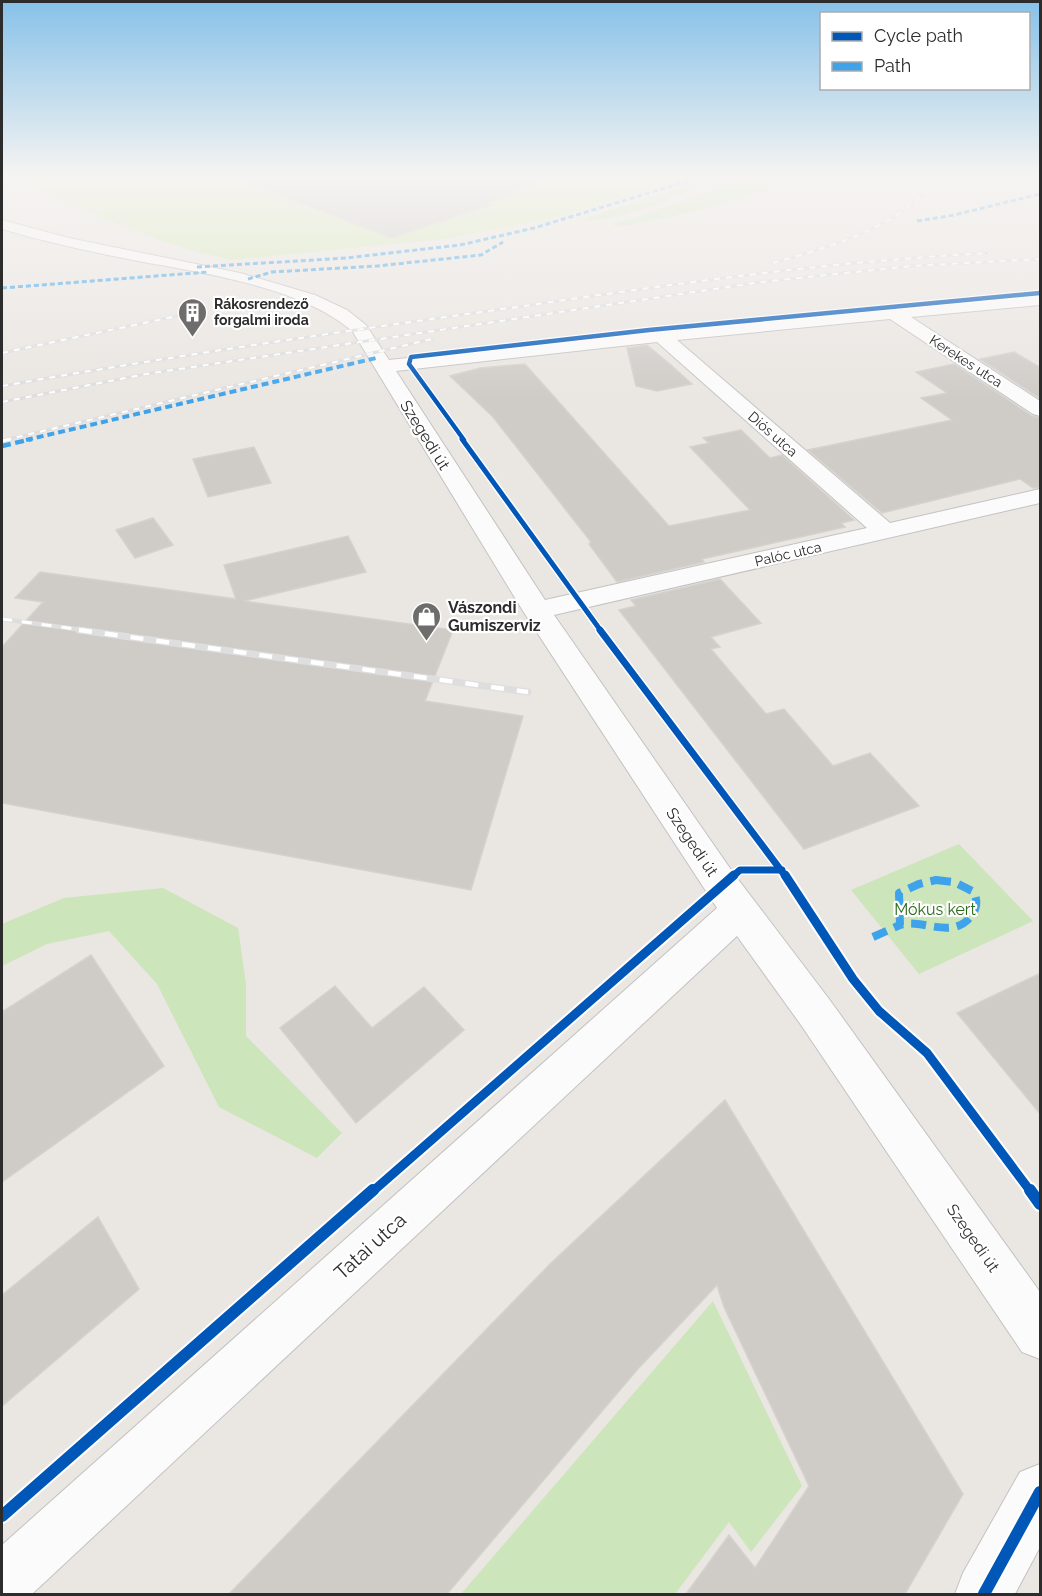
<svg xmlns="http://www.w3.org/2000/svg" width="1042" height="1596" viewBox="0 0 1042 1596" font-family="Raleway,sans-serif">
	<rect width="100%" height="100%" fill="#eae6e2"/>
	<g fill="#cce5ba">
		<path d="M752,176H779L777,186C725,205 672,218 617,227L612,224C642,216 669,205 698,195C716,189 735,185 753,178Z"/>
		<polygon points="714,177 718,182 671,197 666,201 621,216 587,222 583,219"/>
		<polygon points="959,844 1033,921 919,974 851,890"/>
		<polygon points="163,888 238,928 246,984 246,1036 342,1133 317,1158 219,1107 157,984 109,931 47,944 2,966 2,924 64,898"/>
		<polygon points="713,1301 802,1486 751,1552 729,1522 675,1594 461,1594"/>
	</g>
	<path fill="#d6e9b8" d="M4,176H696L555,218L443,239L232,260C153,244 78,206 4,176Z"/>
	<g fill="#cfccc8" stroke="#d5d2ce" stroke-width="1.5">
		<polygon points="236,176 548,176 548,179 512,192 516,193 486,203 490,205 392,238 235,178"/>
		<polygon points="647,345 671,365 692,384 657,391 636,386 627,348"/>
		<polygon points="1014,352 1041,368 1041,399 980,359"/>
		<polygon points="525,364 669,526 750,510 690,447 709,443 703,438 741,430 770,458 782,455 854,520 841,523 845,527 702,559 704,562 617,582 589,544 591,542 493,417 450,376 480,368"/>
		<polygon points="954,364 1032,416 1041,418 1041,487 1033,488 1020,479 882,513 808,450 952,420 921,398 947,393 916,372"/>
		<polygon points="254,447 271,483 208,497 193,459"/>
		<polygon points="153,518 173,545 135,558 116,530"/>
		<polygon points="348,536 366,572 244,601 453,630 425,701 523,716 471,890 2,803 2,647 43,602 15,598 40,572 236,599 224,565"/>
		<polygon points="720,579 761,623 711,637 720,647 711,649 766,714 784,709 833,766 870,753 919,806 804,849 619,610 636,606 631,600"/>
		<polygon points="91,955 164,1066 2,1182 2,1012"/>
		<polygon points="1041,973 1041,1115 957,1013"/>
		<polygon points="335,986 372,1028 424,987 464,1030 356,1123 280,1028"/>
		<polygon points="725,1100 963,1494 905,1594 686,1594 729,1535 755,1568 809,1486 724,1307 717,1285 637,1370 447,1594 229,1594 550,1264"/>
		<polygon points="98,1217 139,1289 2,1406 2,1295"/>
	</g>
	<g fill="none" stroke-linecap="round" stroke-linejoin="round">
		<defs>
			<g id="street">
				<path d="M2,220L69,238L240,273L315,295L347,310L366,325L389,360L661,331L1040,295V305L911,317L1040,401V416L1033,414L890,319L677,340L890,523L1040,489V503L554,615L734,874L829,999L1040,1292V1359L1022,1352L801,1025L737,936L32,1594H2V1545L717,908L523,611L353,332C303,287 203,273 138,261C101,254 66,246 30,237L2,229ZM657,342L867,528L545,600L396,371Z"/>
				<polygon points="1040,1464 1040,1547 1015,1594 955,1594 963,1573 1020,1472"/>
			</g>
		</defs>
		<use href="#street" stroke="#c3c2c3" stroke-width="2"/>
		<use href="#street" fill="#fcfbfb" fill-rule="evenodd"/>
		<defs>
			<g id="rail-far2">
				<path d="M773,263C832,246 902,227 940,176"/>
				<polyline points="2,353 191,313"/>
				<path d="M2,386C173,356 345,331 517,307C674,284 831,261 990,253"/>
				<polyline points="2,402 146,374 761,282 912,266 1040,259"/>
				<polyline points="5,440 432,339"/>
			</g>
			<g id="rail-far1">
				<polyline points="2,441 11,439"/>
				<polyline points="2,619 90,631"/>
			</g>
			<polyline id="rail" points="79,630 528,692"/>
		</defs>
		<use href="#rail-far2" stroke="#dededf" stroke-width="3"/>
		<use href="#rail-far1" stroke="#dededf" stroke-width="4.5"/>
		<use href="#rail" stroke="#dededf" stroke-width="7"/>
		<use href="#rail-far2" stroke="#fff" stroke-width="2" stroke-dasharray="6" stroke-linecap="butt"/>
		<use href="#rail-far1" stroke="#fff" stroke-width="3" stroke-dasharray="10" stroke-linecap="butt"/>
		<use href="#rail" stroke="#fff" stroke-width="4.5" stroke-dasharray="13" stroke-linecap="butt"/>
		<g stroke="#3ea3eb" stroke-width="3" stroke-dasharray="5 3" stroke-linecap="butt">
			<polyline points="917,221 954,215 1040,194"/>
			<polyline points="197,267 346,258 460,245 534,228 704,176"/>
			<polyline points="248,279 272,272 377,266 481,255 503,242"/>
			<polyline points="2,288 208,272"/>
		</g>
		<polyline stroke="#3ea3eb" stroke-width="4" stroke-dasharray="7 4" stroke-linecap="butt" points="26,440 376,358"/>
		<polyline stroke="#3ea3eb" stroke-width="4.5" stroke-dasharray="9 4.5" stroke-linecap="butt" points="2,446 32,439"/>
		<g stroke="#3ea3eb" stroke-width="8" stroke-dasharray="15 8" stroke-linecap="butt">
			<path d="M936,880L954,882L974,892C977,900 978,907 972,915C953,941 923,918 900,925L899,893L919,884Z"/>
			<polyline points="873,937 900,925"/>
		</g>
		<defs>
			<polyline id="cycleway-far4" points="464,440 409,364 411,357 649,330 1040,293"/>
			<polyline id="cycleway-far3" points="462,439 601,631"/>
			<g id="cycleway-far2">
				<polyline points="600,630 786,877"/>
				<polyline points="732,877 740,870 782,870"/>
			</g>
			<g id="cycleway-far1">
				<polyline points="785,875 853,979 879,1011 927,1053 1031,1192"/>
				<polyline points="372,1192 734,875"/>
			</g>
			<g id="cycleway">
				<polyline points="1030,1190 1040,1204"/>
				<polyline points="2,1516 373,1190"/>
				<polyline points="984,1594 1040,1492"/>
			</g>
		</defs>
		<use href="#cycleway-far4" stroke="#fff" stroke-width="7"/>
		<use href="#cycleway-far3" stroke="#fff" stroke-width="8"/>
		<use href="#cycleway-far2" stroke="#fff" stroke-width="10"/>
		<use href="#cycleway-far1" stroke="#fff" stroke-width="13"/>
		<use href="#cycleway" stroke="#fff" stroke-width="16"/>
		<use href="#cycleway-far4" stroke="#0057b8" stroke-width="4.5"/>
		<use href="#cycleway-far3" stroke="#0057b8" stroke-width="5"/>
		<use href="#cycleway-far2" stroke="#0057b8" stroke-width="7"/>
		<use href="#cycleway-far1" stroke="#0057b8" stroke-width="9"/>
		<use href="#cycleway" stroke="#0057b8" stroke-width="12"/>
	</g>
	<linearGradient id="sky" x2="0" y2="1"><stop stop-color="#87c1e9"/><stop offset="0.44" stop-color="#f6f4f2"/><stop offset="1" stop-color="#f6f4f2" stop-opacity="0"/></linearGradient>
	<rect width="1042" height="399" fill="url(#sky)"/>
	<defs>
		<symbol id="building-pin" viewBox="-11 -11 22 30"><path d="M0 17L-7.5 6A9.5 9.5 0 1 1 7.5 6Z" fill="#6e6d6c" stroke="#fff"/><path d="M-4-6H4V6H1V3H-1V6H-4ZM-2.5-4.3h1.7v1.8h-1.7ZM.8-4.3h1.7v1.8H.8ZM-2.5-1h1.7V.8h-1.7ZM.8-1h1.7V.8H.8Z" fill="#fff"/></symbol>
		<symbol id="shop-pin" viewBox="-11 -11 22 30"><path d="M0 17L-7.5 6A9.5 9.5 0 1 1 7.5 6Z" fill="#6e6d6c" stroke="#fff"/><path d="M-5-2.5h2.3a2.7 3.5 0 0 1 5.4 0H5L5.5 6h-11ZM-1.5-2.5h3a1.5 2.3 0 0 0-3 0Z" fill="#fff"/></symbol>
	</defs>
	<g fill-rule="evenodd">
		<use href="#building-pin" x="176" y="296" width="33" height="45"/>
		<use href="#shop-pin" x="410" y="600" width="33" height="45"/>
	</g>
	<g text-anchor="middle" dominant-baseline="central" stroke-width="4.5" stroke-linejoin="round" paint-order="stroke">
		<g font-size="14" font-weight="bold" fill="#2c2c2c" stroke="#fff" text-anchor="start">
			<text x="214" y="304">Rákosrendező<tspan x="214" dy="16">forgalmi iroda</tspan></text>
		</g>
		<g font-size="14" fill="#2c2c2c" stroke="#fff">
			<text transform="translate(966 361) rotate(33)">Kerekes utca</text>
			<text transform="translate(773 434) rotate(41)">Diós utca</text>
			<text transform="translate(788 554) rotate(-13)">Palóc utca</text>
		</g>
		<g font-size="16" fill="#2c2c2c" stroke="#fff">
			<text transform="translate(425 435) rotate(58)">Szegedi út</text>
			<text transform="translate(692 842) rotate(56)">Szegedi út</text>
			<text transform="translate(973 1238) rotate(55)">Szegedi út</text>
		</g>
		<g font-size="16" font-weight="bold" fill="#2c2c2c" stroke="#fff" text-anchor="start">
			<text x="448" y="607">Vászondi<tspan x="448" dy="18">Gumiszerviz</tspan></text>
		</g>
		<g font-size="16" fill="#2a6a1a" stroke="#fff">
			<text x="935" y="909">Mókus kert</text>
		</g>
		<g font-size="20" fill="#2c2c2c" stroke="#fff">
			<text transform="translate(370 1246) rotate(-42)">Tatai utca</text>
		</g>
	</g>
	<rect width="1042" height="1596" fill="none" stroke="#2c2c2c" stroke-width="6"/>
	<rect x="820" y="12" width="210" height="78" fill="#ffffff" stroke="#ababab" stroke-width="1.5"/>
	<rect x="832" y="32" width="30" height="9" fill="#0057b8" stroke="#ababab" stroke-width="1.5"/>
	<text x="874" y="42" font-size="18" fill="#2c2c2c">Cycle path</text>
	<rect x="832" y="62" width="30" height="9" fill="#3ea3eb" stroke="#ababab" stroke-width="1.5"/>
	<text x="874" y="72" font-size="18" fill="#2c2c2c">Path</text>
</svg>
